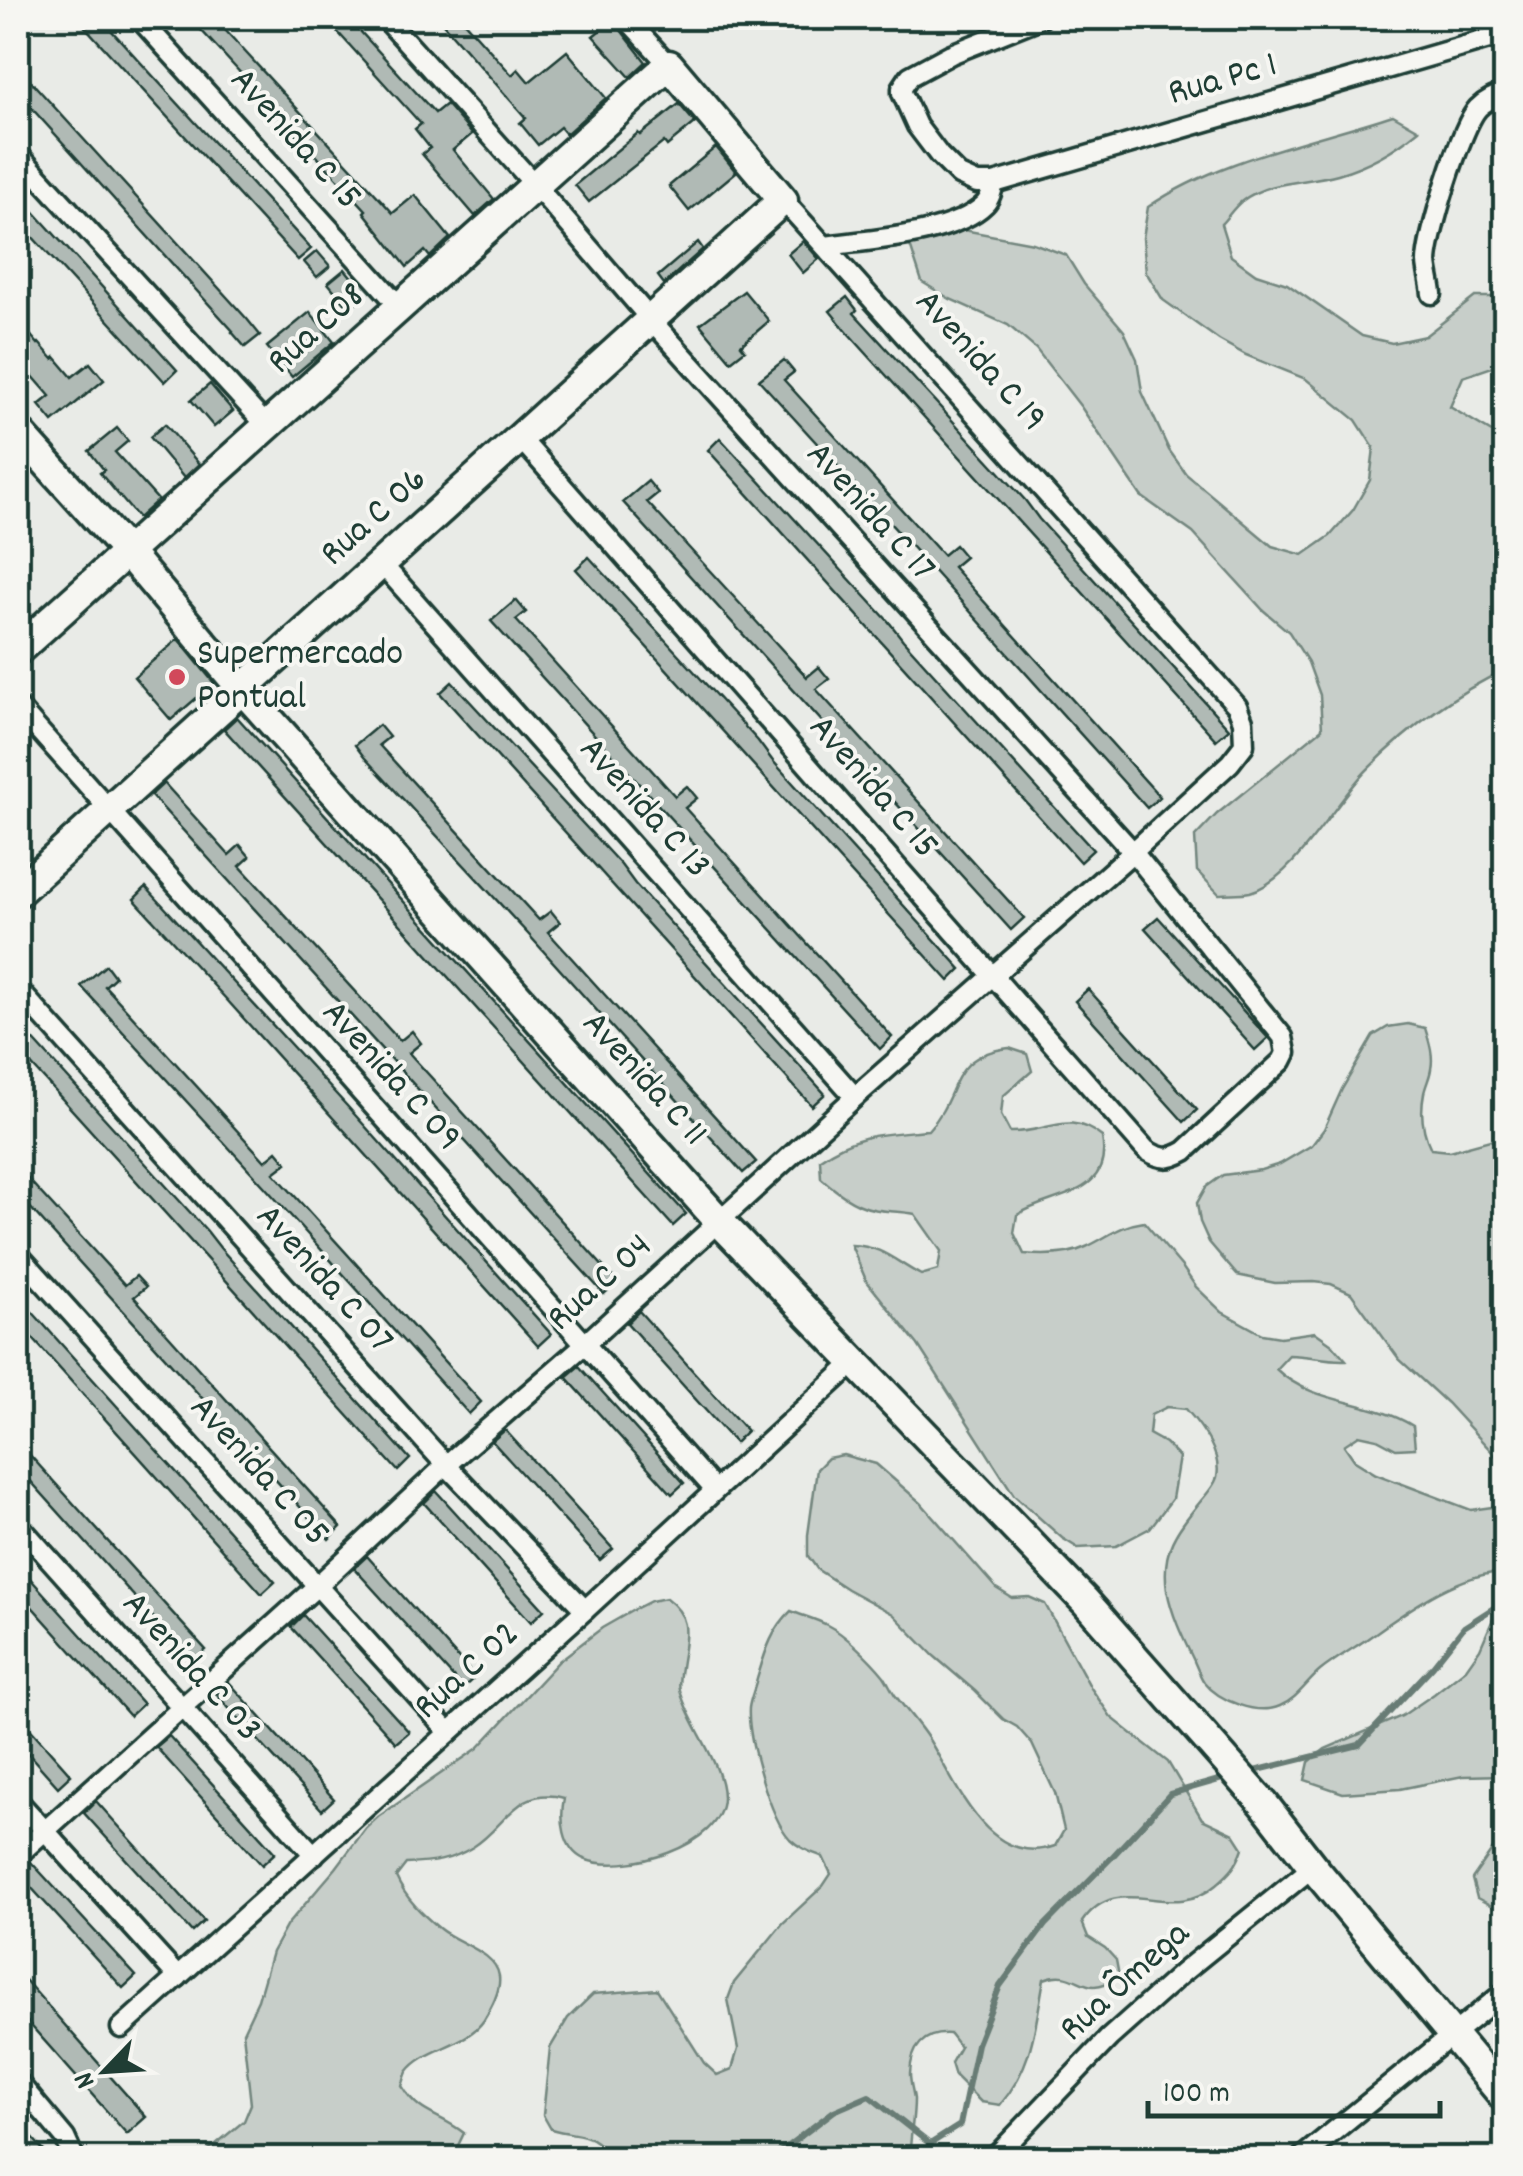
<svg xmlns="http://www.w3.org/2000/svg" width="1523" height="2176" viewBox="0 0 1523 2176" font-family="Dekko,sans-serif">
	<rect width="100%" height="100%" fill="#e9ebe7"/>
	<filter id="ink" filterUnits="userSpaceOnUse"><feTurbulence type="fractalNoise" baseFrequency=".01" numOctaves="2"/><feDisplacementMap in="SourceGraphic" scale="20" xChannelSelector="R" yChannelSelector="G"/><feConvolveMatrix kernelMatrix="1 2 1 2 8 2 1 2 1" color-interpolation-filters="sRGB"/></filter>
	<g filter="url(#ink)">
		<g fill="#c7cec9" stroke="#73867e" stroke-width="2.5">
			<path d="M1393,115L1419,130C1395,150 1369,165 1338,174C1307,183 1269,180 1242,201C1234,207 1228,217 1221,224L1231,256L1256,274L1287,284L1362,336L1392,343L1425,336L1475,297H1505V374L1492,367L1463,377L1450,407L1505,440V670C1455,693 1407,730 1367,770C1335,802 1293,881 1250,892C1241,894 1229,893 1219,894L1197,871L1195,837L1217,814L1322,729L1320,695L1308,662L1289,632L1263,610L1193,533L1141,496L1081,407L1036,349L1008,325L950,299L922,282L908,239L937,225L1033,243L1066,255L1084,284L1124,331L1137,359L1142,392L1169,450L1186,474L1272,546L1303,555L1330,536L1353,510L1370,480L1374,448L1356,420L1306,379L1246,355L1219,340L1163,300L1146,272L1143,238L1148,207C1220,158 1311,142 1393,115Z"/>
			<path d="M1408,1024L1425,1028C1429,1041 1434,1055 1431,1069C1430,1077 1426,1084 1424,1093C1420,1113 1422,1131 1431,1149L1450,1151L1490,1140L1505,1146V1466L1447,1403L1399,1359L1351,1293L1331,1284L1313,1282L1275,1283L1237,1275L1209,1242L1200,1222L1197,1203L1206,1187L1223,1175L1261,1170L1280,1164L1312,1145L1324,1129L1342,1089L1373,1036L1388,1027Z"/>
			<path d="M1009,1048L1027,1054L1032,1071L1003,1096L1001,1115L1010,1132C1049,1133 1067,1109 1102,1137C1113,1198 1053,1192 1017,1215L1014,1233L1024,1254C1045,1256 1067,1256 1086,1247C1110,1236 1117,1226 1144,1222L1183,1268L1196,1287L1222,1312L1262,1334L1280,1337L1315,1332L1332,1344L1346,1360C1326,1361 1309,1355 1289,1355L1276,1369C1313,1405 1370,1399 1413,1426L1415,1448L1396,1449L1377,1439L1359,1435L1344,1445L1355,1461L1376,1474L1471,1510L1492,1507L1505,1497V1572C1456,1573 1403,1614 1364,1641C1349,1651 1334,1660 1320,1671C1306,1683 1297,1699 1280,1706C1257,1716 1219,1701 1204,1682C1200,1676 1197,1668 1194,1661C1183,1638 1172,1616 1167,1590C1161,1550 1176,1531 1200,1502C1206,1495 1215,1485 1217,1477C1222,1453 1201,1426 1186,1409L1167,1407L1151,1415L1149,1434L1165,1443L1179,1457L1172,1499L1150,1528L1116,1546L1078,1548L1062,1538L1014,1495L918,1345L866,1280L851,1245C883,1246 894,1261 921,1275L938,1270L941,1251L915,1214C901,1211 886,1212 873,1209C853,1205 836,1191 821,1178L820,1159C857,1133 886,1134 928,1130C962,1095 946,1056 1009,1048Z"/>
			<path d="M843,1455L876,1464L921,1503L996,1588L1012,1598L1029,1597L1045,1604L1091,1688L1111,1717L1168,1762L1202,1819L1234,1834L1243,1848C1237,1866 1230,1873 1216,1885C1170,1925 1120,1868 1082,1922L1088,1937L1105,1948L1116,1960L1119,1976C1081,2003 1080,1965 1044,1979C1035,2027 1033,2066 1000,2105L981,2102L955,2076L951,2063L960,2047L950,2034C923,2032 911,2048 910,2074C910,2083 913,2091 914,2099C914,2115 911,2133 910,2149L895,2155L861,2150L841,2145L810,2146L782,2158H611C590,2129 582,2138 551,2129L543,2115L550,2048L568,2018L593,1994L657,1989L704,2063L717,2075L732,2069L738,2049L728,1999L734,1983L783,1923L823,1886L831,1874L823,1857C811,1852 799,1848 790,1839C770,1818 747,1737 749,1708C750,1699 755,1688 757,1679C765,1653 771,1630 791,1611C803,1616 816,1619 827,1625C845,1634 871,1660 884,1676C888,1682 891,1689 895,1695C906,1710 918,1723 928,1738C956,1782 988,1869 1055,1846L1064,1830L1055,1793L1032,1744L1017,1727L1003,1719L975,1691L934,1656L893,1614L847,1589L818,1570L808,1556V1535L817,1469L828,1458Z"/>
			<path d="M666,1598C694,1619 685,1637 681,1667C680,1674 678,1683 680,1690C688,1723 723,1763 723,1797C724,1846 623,1876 584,1859C562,1849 560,1818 564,1798C516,1785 506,1827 473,1847C450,1861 432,1863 406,1864L396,1877C406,1899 422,1914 440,1929C457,1943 496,1952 499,1976C501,1991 491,2008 484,2020C467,2046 424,2048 407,2072C405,2076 404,2081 402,2086C420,2116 439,2113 464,2133L452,2158H199L244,2121L251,2104L243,2032L258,2000L272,1952L287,1925L336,1868L366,1828L378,1817L478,1748L559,1661L602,1628L637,1608L651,1601Z"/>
			<polygon points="1505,1606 1505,1775 1463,1776 1400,1789 1343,1793 1305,1780 1309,1762 1325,1749 1402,1716 1434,1694 1466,1669 1480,1649 1497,1610"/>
			<polygon points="1505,1841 1505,1913 1477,1898 1472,1879 1495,1846"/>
		</g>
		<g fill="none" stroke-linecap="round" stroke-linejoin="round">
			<g stroke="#687c75" stroke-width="6">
				<polyline points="1246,1773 1359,1745 1433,1666 1464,1627 1506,1600"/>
				<polyline points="772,2158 834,2111 869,2096 930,2144 960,2125 977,2044 1000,1986 1045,1925 1112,1857 1170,1794 1229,1777"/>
			</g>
		</g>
		<g fill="#b0bab5" stroke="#1f3d34" stroke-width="2.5">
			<polygon points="77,18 100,18 311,249 298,260"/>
			<polygon points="190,18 214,18 393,213 415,195 450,238 430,257 425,251 407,267 364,212 366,210"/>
			<polygon points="325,18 348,18 435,113 446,104 472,134 453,150 494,199 475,216 422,154 430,148 415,129 421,124"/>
			<polygon points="438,18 461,18 512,75 518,69 529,82 567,51 606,98 566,134 560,127 538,145 520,123 526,118"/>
			<polygon points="613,20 646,62 630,77 593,36"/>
			<polygon points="18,67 247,319 260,335 245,347 232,332 233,331 18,93"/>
			<polygon points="679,104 695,123 667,146 664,142 589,202 575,185 638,133 640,135"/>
			<polygon points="716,147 736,172 689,211 669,186"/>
			<polygon points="18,194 177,370 165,382 18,221"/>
			<polygon points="803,241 819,259 803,273 788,254"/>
			<polygon points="698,242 703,249 664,284 658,276"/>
			<polygon points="317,251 330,266 317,277 304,262"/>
			<polygon points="345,269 366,295 349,308 328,283"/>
			<polygon points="744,291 769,321 741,345 745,350 731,361 700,324"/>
			<polygon points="847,297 857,310 854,313 1025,500 1039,519 1229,729 1216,740 848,333 830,311"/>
			<polygon points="310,312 334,342 292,377 267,347"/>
			<polygon points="18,320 38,344 39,343 53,359 55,357 72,377 90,363 104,380 53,422 39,405 50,396 18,359"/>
			<polygon points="784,360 794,372 784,380 943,555 955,545 965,557 953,567 1160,797 1147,808 932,569 759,380"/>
			<polygon points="210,384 233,411 214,427 191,400"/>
			<polygon points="165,424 199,464 184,478 150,437"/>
			<polygon points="117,428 128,441 115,452 158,500 138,518 100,473 104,470 89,451"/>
			<polygon points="720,438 889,622 903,640 1093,850 1080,862 708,450"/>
			<polygon points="648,481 658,493 647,502 807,677 819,667 829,679 816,689 1024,918 1011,930 623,502"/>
			<polygon points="589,557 758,741 772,760 961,969 949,981 576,569"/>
			<polygon points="516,600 526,612 516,620 675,796 687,786 697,798 685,808 892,1037 880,1049 491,621"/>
			<polygon points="178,639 214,683 171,720 134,677"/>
			<polygon points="452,682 621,865 635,884 825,1094 812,1106 440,693"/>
			<polygon points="237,717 686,1214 673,1226 224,729"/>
			<polygon points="379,725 389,737 379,745 539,920 551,911 560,922 548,932 756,1162 743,1173 528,934 364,757 355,745"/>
			<polygon points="164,783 229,855 240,845 250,857 240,866 400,1041 412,1031 421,1043 409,1053 617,1282 604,1294 151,795"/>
			<polygon points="146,887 347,1106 551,1334 538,1346 227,1000 134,899"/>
			<polygon points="1158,917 1268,1038 1255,1050 1145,928"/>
			<polygon points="106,965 115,977 105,986 265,1161 277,1151 287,1163 274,1173 481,1402 469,1414 264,1186 81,986"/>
			<polygon points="1088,989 1197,1110 1184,1122 1075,1001"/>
			<polygon points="18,1023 207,1231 221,1249 410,1459 398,1471 18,1050"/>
			<polygon points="18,1168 125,1285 136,1276 146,1287 134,1297 341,1527 329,1539 18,1194"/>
			<polygon points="18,1296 275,1582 262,1594 18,1322"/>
			<polygon points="639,1311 747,1431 735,1443 627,1323"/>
			<polygon points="579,1366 684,1483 672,1494 566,1377"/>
			<polygon points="505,1430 613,1549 600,1560 492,1441"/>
			<polygon points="18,1442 206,1650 193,1662 18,1467"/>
			<polygon points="436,1491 544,1610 531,1622 424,1503"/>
			<polygon points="367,1556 475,1677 463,1688 354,1568"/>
			<polygon points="18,1565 143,1704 130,1716 18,1591"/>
			<polygon points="303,1615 409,1732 396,1743 291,1627"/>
			<polygon points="229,1682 334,1799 322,1810 216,1694"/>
			<polygon points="18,1715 71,1775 58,1787 18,1742"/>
			<polygon points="169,1736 275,1853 262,1865 156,1747"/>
			<polygon points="96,1801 204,1921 192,1932 84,1813"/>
			<polygon points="30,1861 136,1976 123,1988 18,1873 18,1867"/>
			<polygon points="18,1972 146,2117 127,2134 18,2011"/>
			<polygon points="18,2121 50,2158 18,2158"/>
		</g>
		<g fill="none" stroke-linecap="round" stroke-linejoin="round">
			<defs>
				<g id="street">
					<polyline points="139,18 400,307"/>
					<path d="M385,18L535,185L651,320L1133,852L1283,1037L1286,1053L1282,1061L1185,1151C1169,1160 1162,1160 1146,1150L520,438"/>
					<polyline points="626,18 669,65"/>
					<polyline points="1041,18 951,54 910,76 902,88 902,93 917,126 939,155 959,175 977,183 994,183 1506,34"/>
					<polyline points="18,154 267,426"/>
					<path d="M825,246C867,240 953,236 985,204C990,199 992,191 994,183"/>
					<path d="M1432,294C1431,284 1428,273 1427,263C1427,237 1461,126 1478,108C1486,100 1496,96 1506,92"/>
					<polyline points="381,563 855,1097"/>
					<polyline points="18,707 714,1489"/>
					<polyline points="18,989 446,1465 585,1610"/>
					<polyline points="18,1254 449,1732"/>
					<polyline points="18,1524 314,1855"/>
					<polyline points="18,1801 178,1977"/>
					<polyline points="18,1855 317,1586 446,1465 585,1344 855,1097 1133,852 1230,763 1244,745 1243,721 1237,706 783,200"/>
					<polyline points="121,2028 585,1610 855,1362"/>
					<polyline points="18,2082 65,2138 74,2158"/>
					<polyline points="994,2158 1109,2038 1182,1973 1313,1867"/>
					<polyline points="1301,2158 1506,1991"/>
				</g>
				<g id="secondary">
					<polyline points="18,431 127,552 242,689 719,1221 1085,1601 1264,1804 1313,1867 1506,2099"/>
					<polyline points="18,650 669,65 783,200 18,892"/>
				</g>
			</defs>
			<use href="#street" stroke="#1f3d34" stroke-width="25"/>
			<use href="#secondary" stroke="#1f3d34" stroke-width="35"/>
			<use href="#street" stroke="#f6f6f2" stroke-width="18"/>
			<use href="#secondary" stroke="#f6f6f2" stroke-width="28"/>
		</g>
	</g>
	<circle fill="#d1495b" stroke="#f6f6f2" stroke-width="4" cx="177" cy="677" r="10"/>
	<g text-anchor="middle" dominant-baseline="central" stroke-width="8" stroke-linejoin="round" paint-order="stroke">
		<g font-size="38" fill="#1f3d34" stroke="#f6f6f2">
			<text transform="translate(1223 81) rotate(-16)">Rua Pc 1</text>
			<text transform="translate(294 140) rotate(48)">Avenida C 15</text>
			<text transform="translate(318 330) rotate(-42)">Rua C08</text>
			<text transform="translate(979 362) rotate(48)">Avenida C 19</text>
			<text transform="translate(869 513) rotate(48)">Avenida C 17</text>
			<text transform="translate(375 518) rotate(-42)">Rua C 06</text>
			<text transform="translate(872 788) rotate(49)">Avenida C 15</text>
			<text transform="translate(643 809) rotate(48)">Avenida C 13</text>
			<text transform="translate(390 1077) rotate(48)">Avenida C 09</text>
			<text transform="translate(643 1080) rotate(48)">Avenida C 11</text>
			<text transform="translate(323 1280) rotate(48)">Avenida C 07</text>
			<text transform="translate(601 1284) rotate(-42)">Rua C 04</text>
			<text transform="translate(258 1472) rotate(48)">Avenida C 05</text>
			<text transform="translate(190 1668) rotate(48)">Avenida C 03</text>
			<text transform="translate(468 1672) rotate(-42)">Rua C 02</text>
			<text transform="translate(1126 1983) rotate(-42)">Rua Ômega</text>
		</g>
		<g font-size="38" fill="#1f3d34" stroke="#f6f6f2" text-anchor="start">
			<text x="197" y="655">Supermercado<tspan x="197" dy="44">Pontual</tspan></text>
		</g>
	</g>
	<rect width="1523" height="2176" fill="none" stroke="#f6f6f2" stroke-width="60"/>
	<rect x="30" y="30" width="1463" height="2116" fill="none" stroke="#1f3d34" stroke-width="4" filter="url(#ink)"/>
	<g transform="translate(105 2071) rotate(245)" stroke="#f6f6f2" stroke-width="8" paint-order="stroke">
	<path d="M0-8L18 38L0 25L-18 38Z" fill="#1f3d34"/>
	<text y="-15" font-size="28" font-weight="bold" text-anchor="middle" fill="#1f3d34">N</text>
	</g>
	<path d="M1148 2101v15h292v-15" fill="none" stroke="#1f3d34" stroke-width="5"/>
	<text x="1163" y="2101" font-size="30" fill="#1f3d34" stroke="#f6f6f2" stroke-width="8" paint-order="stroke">100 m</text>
</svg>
